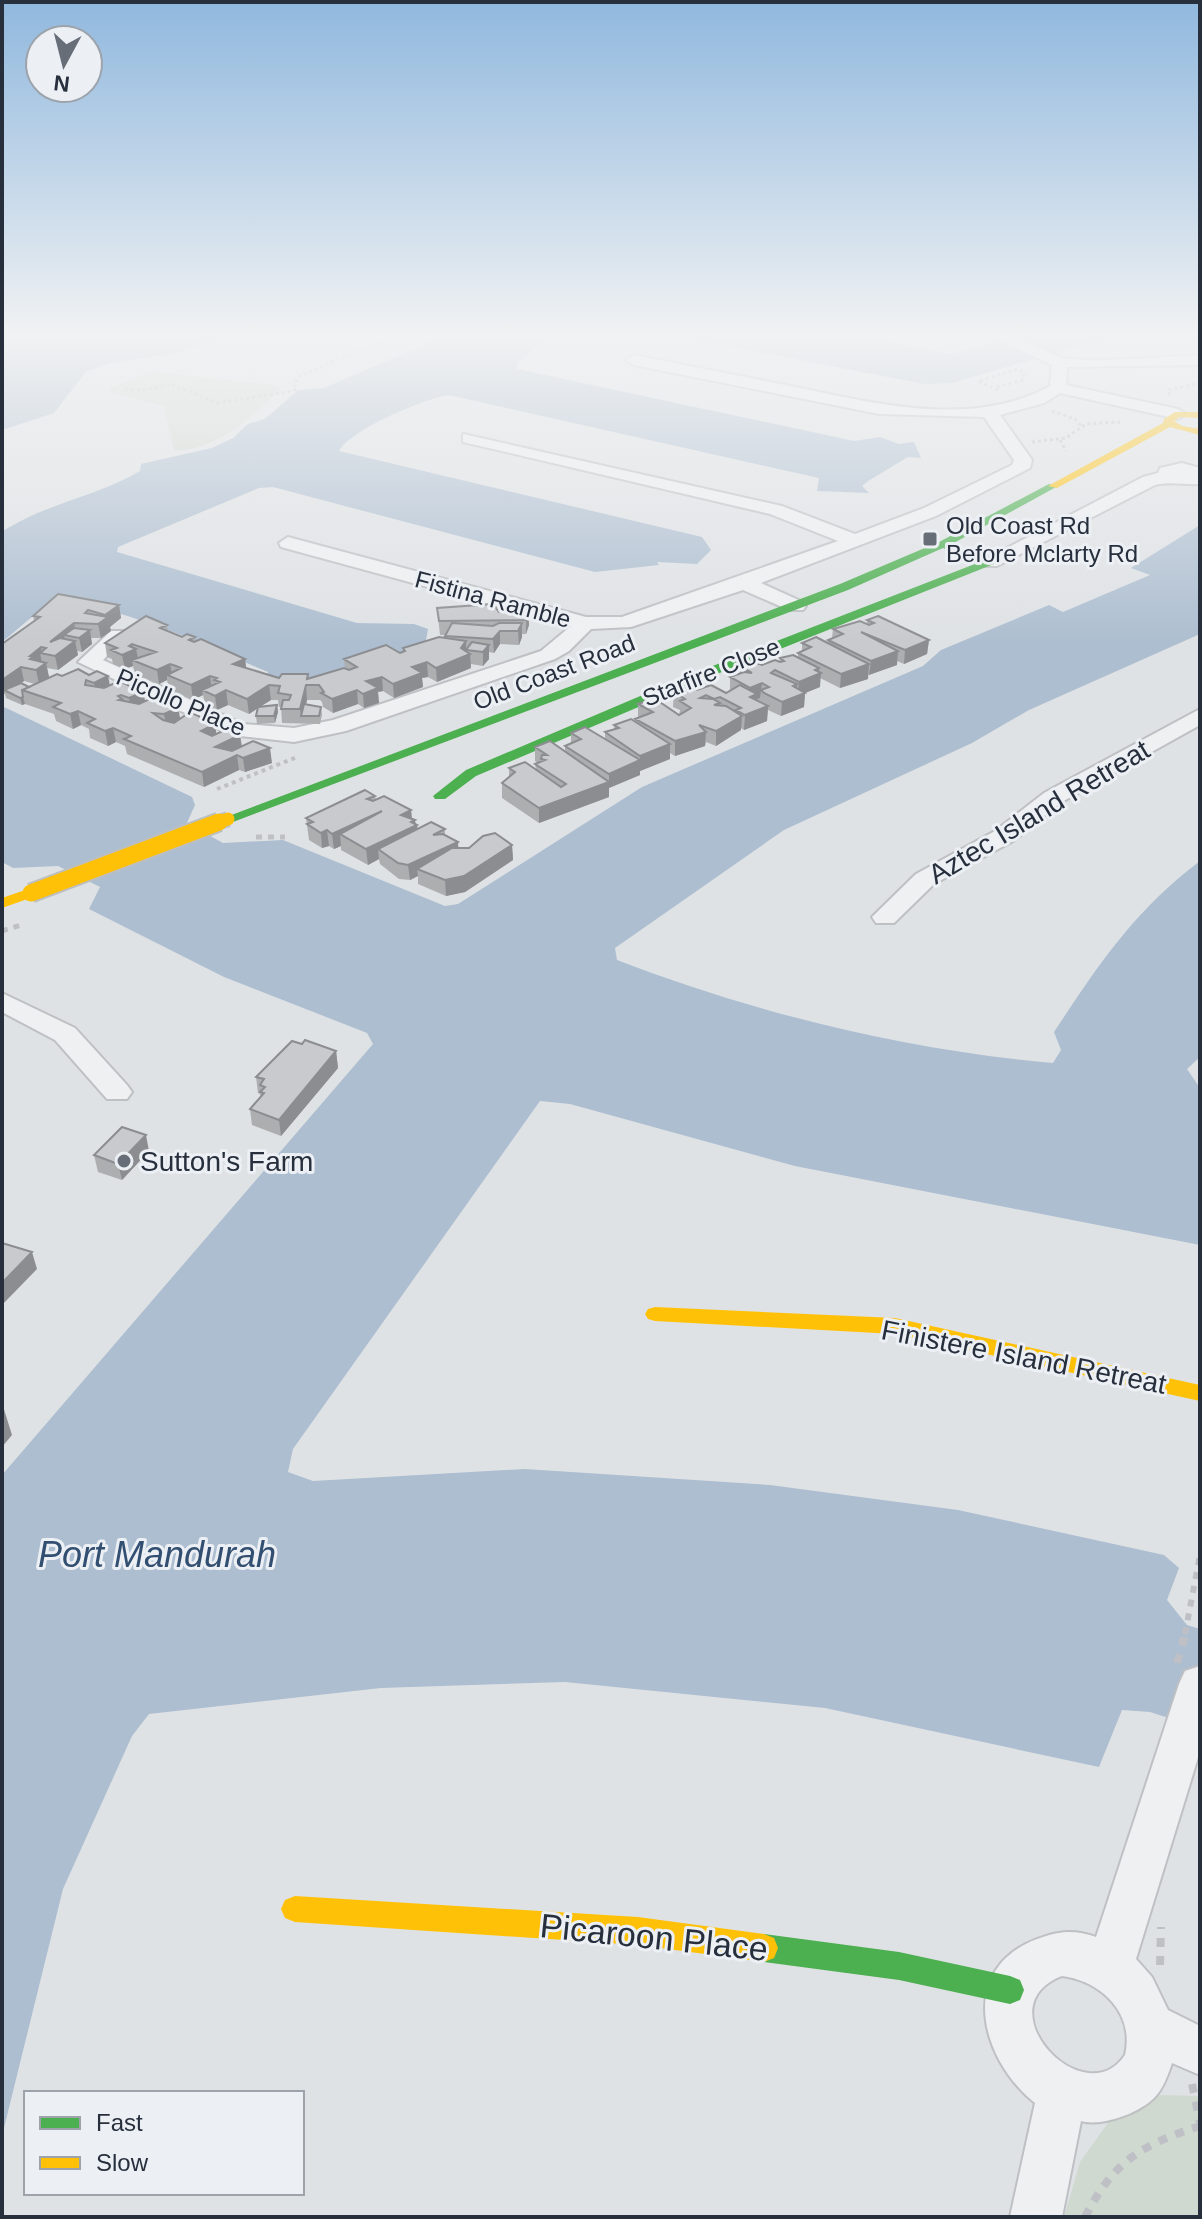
<svg xmlns="http://www.w3.org/2000/svg" width="1202" height="2219" viewBox="0 0 1202 2219" font-family="Helvetica,sans-serif">
	<rect width="100%" height="100%" fill="#dfe2e5"/>
	<g fill="#d0d9d0">
		<path d="M152,372L273,385L280,389C257,414 210,454 174,450L164,406L113,393L109,388Z"/>
		<polygon points="1161,2095 1200,2096 1200,2217 1064,2217 1080,2162 1110,2120"/>
	</g>
	<g fill="#adbed0">
		<polygon points="2,333 236,333 173,354 109,363 86,372 54,413 2,430"/>
		<path d="M451,333H554L517,363V369L854,441L880,437L899,444L914,442L921,458L908,457L868,481L862,486L869,493L817,491L819,478L449,395C423,399 350,430 339,451L702,537L711,550L697,564L657,562L659,565L595,572L273,487L259,488L118,547L117,552L357,623L414,624L428,629L424,651L327,684L264,683L268,672C224,654 88,588 46,608C31,616 16,631 2,642V532C43,504 96,497 140,471L141,464L212,448L233,438L248,424L265,419L298,390L324,388Z"/>
		<polygon points="660,333 838,333 952,354 1019,336 1019,333 1123,333 952,383 924,384"/>
		<path d="M1200,525V634L1029,710L972,743L784,830L615,948L617,960C755,1013 905,1050 1053,1063L1061,1050L1054,1032C1099,964 1134,911 1200,861V1057L1187,1069L1200,1088V1245L795,1166L570,1104L540,1101L293,1449L288,1472L313,1481L525,1469L770,1485L958,1510L1164,1555L1179,1568L1167,1600L1187,1625L1200,1629V1728L1150,1712L1122,1710L1099,1767L825,1708L565,1682L381,1688L149,1714L132,1736L63,1889L2,2136V1475L373,1044L367,1033L224,977L89,909L100,887L58,866L13,868L2,862V706L192,797L195,805L187,823L223,843L283,840L445,906L458,904L642,787L923,666L941,650L1049,605L1063,612L1150,575L1131,568Z"/>
	</g>
	<g fill="none" stroke-linecap="round" stroke-linejoin="round">
		<defs>
			<g id="street">
				<path d="M985,333C1024,333 1029,347 1061,357C1081,364 1173,356 1200,355V365L1067,367L1066,385L1178,409L1186,414L1178,419L1060,393L1044,403L1000,415L1032,460L1030,468L936,516L761,583L803,602L806,606L803,610H789L743,590L631,627L591,629L569,651L555,659L346,731L294,742L231,735L78,662L111,631H125L128,635L103,660L243,724L294,728L333,720L541,651L571,626L281,547L279,543L288,537L586,617H622L838,541L770,514L463,442V434L782,506L855,534L924,508L1012,465L1014,460L984,417L879,414L634,365L626,360L634,355C684,365 735,375 785,385C870,402 970,430 1050,386L1052,365Z"/>
				<path d="M1182,463L1200,468V484C1184,485 1170,481 1155,485L997,566H983L980,562L1143,477L1158,473L1160,468Z"/>
				<polygon points="1200,709 1200,725 1060,803 1013,841 934,884 894,923 876,923 872,917 916,874 995,831 1044,793"/>
				<polygon points="2,993 75,1028 127,1085 132,1092 127,1099 107,1099 55,1040 2,1012"/>
				<path d="M1200,1666V1751L1136,1959L1152,1977L1168,2010L1200,2026V2075L1172,2063C1168,2075 1163,2089 1154,2098C1139,2113 1102,2127 1081,2121L1062,2217H1010L1035,2103C980,2059 957,1969 1037,1939C1059,1931 1074,1929 1096,1937L1179,1684L1185,1671ZM1062,1976C1100,1981 1135,2012 1125,2055C1084,2116 982,2007 1062,1976Z"/>
			</g>
		</defs>
		<use href="#street" stroke="#bec0c3" stroke-width="4"/>
		<g stroke="#bec0c5" stroke-width="3" stroke-dasharray="3 3" stroke-linecap="butt">
			<polyline points="997,387 1023,380 1024,373 1018,369 978,381 1000,391"/>
			<polyline points="125,389 144,390 170,384 217,403 293,391 297,389 294,384 299,376 402,333"/>
			<polyline points="1170,395 1168,390 1200,383"/>
			<polyline points="1052,411 1075,419 1081,426"/>
			<polyline points="1060,440 1066,451"/>
			<polyline points="1032,442 1066,438 1086,424 1120,422"/>
		</g>
		<polyline stroke="#bec0c5" stroke-width="4" stroke-dasharray="4 4" stroke-linecap="butt" points="217,789 297,757"/>
		<g stroke="#bec0c5" stroke-width="5" stroke-dasharray="6 6" stroke-linecap="butt">
			<polyline points="256,837 285,837"/>
			<polyline points="2,931 24,924"/>
		</g>
		<polyline stroke="#bec0c5" stroke-width="6" stroke-dasharray="7 7" stroke-linecap="butt" points="1185,1634 1200,1555"/>
		<g stroke="#bec0c5" stroke-width="8" stroke-dasharray="9 9" stroke-linecap="butt">
			<polyline points="1177,1663 1186,1632"/>
			<polyline points="1160,1965 1161,1927"/>
			<polyline points="1192,2084 1200,2122"/>
			<path d="M1085,2217C1114,2161 1141,2145 1200,2126"/>
		</g>
		<use href="#street" fill="#eff0f1" fill-rule="evenodd"/>
		<g fill="#4caf50" fill-rule="evenodd">
			<polygon points="1049,484 1058,486 952,544 994,560 994,564 702,680 476,776 445,799 435,799 433,796 466,770 692,674 980,562 943,548 848,590 233,822 223,822 221,819 840,584 939,542"/>
			<polygon points="764,1934 899,1952 1010,1976 1020,1980 1024,1990 1020,2000 1010,2004 899,1980 764,1962 754,1958 750,1948 754,1938"/>
		</g>
		<g fill="#ffc107" fill-rule="evenodd">
			<polygon points="1175,412 1200,412 1200,418 1180,417 1174,421 1182,426 1200,429 1200,435 1170,427 1057,488 1048,486 1163,423 1164,419"/>
			<polygon points="31,888 36,890 39,893 36,896 2,908 2,898"/>
			<polygon points="655,1307 895,1318 1200,1385 1200,1401 895,1334 655,1321 648,1319 645,1314 648,1309"/>
			<polygon points="295,1896 638,1917 764,1934 774,1938 778,1948 774,1958 764,1962 638,1945 295,1922 285,1918 281,1909 285,1900"/>
		</g>
		<defs>
			<polyline id="slow-bridge-far1" points="214,824 228,819"/>
			<polyline id="slow-bridge" points="31,893 219,822"/>
		</defs>
		<use href="#slow-bridge-far1" stroke="#bcbfc2" stroke-width="16" stroke-linecap="butt"/>
		<use href="#slow-bridge" stroke="#bcbfc2" stroke-width="21" stroke-linecap="butt"/>
		<use href="#slow-bridge-far1" stroke="#ffc107" stroke-width="13"/>
		<use href="#slow-bridge" stroke="#ffc107" stroke-width="17"/>
	</g>
	<g fill="#acaeb0" fill-rule="evenodd">
		<path d="M119,605L121,618L110,627L111,631L101,638H91L92,644L82,652L77,651L78,655L58,670L47,668L49,677L46,679L62,676L78,669L110,685L143,692L145,701L180,719L217,734L240,735L242,746L272,763L245,772L239,770L204,787L127,754L125,746L116,742L108,746L90,738L89,729L81,725L73,729L56,721L54,714L25,704L22,705L6,698L5,694H2V644L34,621L33,616ZM24,681L35,684L29,687L21,683Z"/>
		<polygon points="437,608 499,612 528,611 529,625 526,634 522,634 522,637 519,645 500,644 494,653 489,652 489,659 483,666 471,664 471,668 437,682 428,677 422,678 423,687 394,698 383,691 378,692 379,703 364,708 358,704 333,713 323,707 322,702 320,700 307,700 306,705 321,707 322,715 320,724 282,723 281,707 279,707 278,700 271,700 259,707 277,705 278,712 275,723 257,724 256,716 258,708 249,714 228,705 217,710 205,705 203,695 193,700 169,689 167,680 159,684 135,674 133,666 125,669 113,664 112,659 107,657 105,643 167,625 168,631 182,637 195,637 196,642 245,659 246,668 279,678 309,678 345,668 344,659 400,653 403,652 403,648 445,638 446,635 440,635"/>
		<polygon points="867,620 929,640 927,654 904,664 897,661 897,665 868,675 868,679 840,688 820,678 820,687 805,693 804,707 781,716 768,710 767,721 744,730 741,728 741,730 716,746 706,742 705,746 675,756 670,753 670,759 640,771 640,775 609,788 609,797 539,823 502,798 502,783 509,777 509,768 536,769 535,764 538,763 535,761 535,747 565,751 565,746 571,743 571,733 605,739 605,732 614,729 614,725 635,721 635,719 638,718 638,704 679,715 680,710 673,707 674,692 697,690 726,693 730,691 730,677 740,673 741,667 779,662 780,658 798,657 798,653 802,651 802,643 828,643 828,640 832,638 833,629 867,624"/>
		<polygon points="375,796 376,800 411,810 412,819 417,825 418,829 445,829 445,835 459,848 512,845 513,860 465,892 446,896 418,884 418,876 410,880 399,879 380,864 379,859 368,865 341,850 341,846 334,849 329,846 322,848 309,840 306,818"/>
		<polygon points="336,1051 338,1068 281,1136 252,1125 250,1109 261,1097 260,1094 258,1093 256,1077"/>
		<polygon points="149,1151 122,1180 98,1172 94,1155"/>
	</g>
	<g fill="#8c8d90">
		<polygon points="119,605 121,618 110,627 111,631 101,638 98,624 106,618 105,615"/>
		<polygon points="528,611 529,625 526,634 526,620"/>
		<polygon points="74,623 77,637 64,635 66,645 53,656 50,642"/>
		<polygon points="522,623 522,637 519,645 518,631"/>
		<polygon points="90,630 92,644 82,652 79,638"/>
		<polygon points="500,631 500,644 494,653 493,639"/>
		<polygon points="929,640 927,654 904,664 905,650"/>
		<polygon points="75,641 78,655 58,670 55,656"/>
		<polygon points="466,641 466,655 470,654 471,668 437,682 436,668 461,648"/>
		<polygon points="132,644 133,650 136,649 139,663 132,660 133,666 125,669 122,655 129,646"/>
		<polygon points="489,645 489,659 483,666 483,652"/>
		<polygon points="41,647 42,653 40,653 42,663 46,663 49,677 39,684 36,670 30,656"/>
		<polygon points="898,651 897,665 869,675 871,661"/>
		<polygon points="245,659 247,673 233,664"/>
		<polygon points="427,662 428,677 422,678 423,687 394,698 393,684 412,667"/>
		<polygon points="170,664 173,678 167,675 167,680 159,684 157,670"/>
		<polygon points="869,664 868,679 840,688 841,674"/>
		<polygon points="21,667 24,681 8,692 5,691 2,680"/>
		<polygon points="819,668 819,674 821,673 820,687 805,693 804,707 781,716 782,702 793,686 797,684 797,696 799,682 815,670"/>
		<polygon points="108,676 111,690 97,697 94,683"/>
		<polygon points="210,676 212,690 202,690 203,695 193,700 191,685"/>
		<polygon points="382,677 383,691 378,692 379,703 364,708 363,694 366,681"/>
		<polygon points="762,683 760,698 757,699 756,709 749,702 750,688"/>
		<polygon points="269,685 271,700 249,714 247,699"/>
		<polygon points="306,685 307,700 303,716 301,716 300,709"/>
		<polygon points="226,690 228,705 217,710 215,696"/>
		<polygon points="357,690 358,704 333,713 332,699"/>
		<polygon points="143,692 146,706 132,713 129,698"/>
		<polygon points="23,697 25,704 22,705 20,698"/>
		<polygon points="277,705 278,712 275,723 274,716"/>
		<polygon points="768,706 767,721 744,730 745,715"/>
		<polygon points="178,708 181,722 167,729 164,714"/>
		<polygon points="78,711 81,725 73,729 70,714"/>
		<polygon points="742,716 741,730 716,746 716,731"/>
		<polygon points="215,724 217,738 201,731"/>
		<polygon points="113,728 116,742 108,746 105,731"/>
		<polygon points="706,732 705,746 675,756 675,741"/>
		<polygon points="240,735 242,750 218,762 215,747"/>
		<polygon points="670,744 670,759 640,771 640,775 609,788 609,797 539,823 539,808 609,782 609,774 640,760 640,756"/>
		<polygon points="270,748 272,763 245,772 243,758"/>
		<polygon points="237,755 239,770 204,787 202,772"/>
		<polygon points="411,810 412,821 415,820 416,826 417,825 418,840 378,849 379,859 368,865 366,849 401,815"/>
		<polygon points="382,811 340,834 341,846 334,849 332,834"/>
		<polygon points="327,830 329,846 322,848 321,833"/>
		<polygon points="458,842 459,858 417,869 418,876 410,880 408,865"/>
		<polygon points="512,845 513,860 465,892 446,896 445,880"/>
		<polygon points="336,1051 338,1068 281,1136 279,1120"/>
		<polygon points="146,1135 149,1151 122,1180 118,1164"/>
		<polygon points="32,1252 37,1269 2,1305 2,1283"/>
		<polygon points="2,1403 12,1435 2,1447"/>
	</g>
	<g fill="#c8cacd" stroke="#8c8d90" stroke-width="2">
		<polygon points="58,594 119,605 105,615 88,610 85,613 108,617 98,624 74,623 50,642 60,638 75,641 55,656 40,653 46,648 41,647 30,656 34,656 30,659 46,663 36,670 21,667 2,680 2,644 40,617 33,616"/>
		<polygon points="493,604 499,612 528,611 526,620 439,621 437,608"/>
		<polygon points="146,616 167,625 160,628 182,637 187,634 195,637 189,640 194,642 201,639 245,659 233,664 279,678 282,674 308,674 307,679 344,668 349,670 357,667 344,659 386,645 400,653 405,651 403,648 439,637 466,641 461,648 470,654 436,668 427,662 412,667 422,673 393,684 382,677 366,681 378,688 363,694 357,690 332,699 321,693 324,692 319,685 306,685 300,709 281,709 283,700 289,700 291,695 278,693 280,686 269,685 247,699 226,690 215,696 202,690 220,682 214,680 217,678 210,676 191,685 167,675 181,668 176,666 170,664 157,670 132,660 156,652 132,644 129,646 136,649 122,655 111,650 117,648 105,643"/>
		<polygon points="878,616 929,640 905,650 861,632 898,651 871,661 828,640 843,634 833,629 860,621 869,625 874,623 867,620"/>
		<polygon points="452,623 493,626 499,623 522,623 518,631 500,631 493,639 445,636"/>
		<polygon points="74,628 90,630 79,638 64,635"/>
		<polygon points="816,637 869,664 841,674 798,653 811,647 802,643"/>
		<polygon points="472,642 489,645 483,652 466,650"/>
		<polygon points="793,655 819,668 815,670 821,673 799,682 775,670 771,673 797,684 793,686 805,693 782,702 764,693 761,690 769,687 762,683 750,688 730,677 744,672 752,673 741,667 753,662 762,665 775,660 780,662 784,661 780,658"/>
		<polygon points="78,669 89,675 97,671 108,676 94,683 86,680 85,685 104,688 119,681 143,692 129,698 121,695 118,696 122,699 119,700 139,704 154,697 178,708 164,714 153,713 163,720 174,723 190,712 215,724 201,731 212,736 227,729 240,735 215,747 232,751 253,741 270,748 243,758 237,755 202,772 124,739 131,736 113,728 105,731 87,723 95,719 78,711 70,714 53,707 61,703 22,690 57,674 62,676"/>
		<polygon points="21,683 29,687 22,690 23,697 20,698 4,690"/>
		<polygon points="711,685 726,693 740,685 757,694 750,697 768,706 745,715 736,710 741,708 720,697 714,699 706,695 700,698 713,699 720,703 714,705 726,706 742,716 716,731 699,725 706,732 675,741 635,719 653,712 638,704 654,698 679,715 691,708 680,701 685,699 674,692 690,686 697,690"/>
		<polygon points="304,704 321,707 319,716 301,716"/>
		<polygon points="277,705 274,716 256,716 258,707"/>
		<polygon points="631,719 670,744 640,756 605,732 619,728 614,725"/>
		<polygon points="585,727 640,760 609,774 565,746 581,739 571,733"/>
		<polygon points="550,741 609,782 539,808 502,783 515,772 509,768 525,762 561,787 566,784 535,764 545,760 541,759 542,755 547,755 535,747"/>
		<polygon points="365,790 375,796 367,799 373,801 384,796 411,810 401,815 415,820 411,822 417,825 366,849 340,834 382,811 332,834 327,830 321,833 307,824 313,822 306,818"/>
		<polygon points="431,822 445,829 433,835 443,834 458,842 408,865 398,863 378,849"/>
		<polygon points="495,833 512,845 464,876 445,880 417,869 452,848 469,848 483,836"/>
		<polygon points="305,1040 336,1051 279,1120 250,1109 264,1093 260,1092 265,1087 260,1085 264,1079 256,1077 292,1041 302,1044"/>
		<polygon points="122,1127 146,1135 118,1164 94,1155"/>
		<polygon points="2,1243 32,1252 2,1283"/>
	</g>
	<linearGradient id="sky" x2="0" y2="1"><stop stop-color="#90b8de"/><stop offset="0.52" stop-color="#f1f2f3"/><stop offset="1" stop-color="#f1f2f3" stop-opacity="0"/></linearGradient>
	<rect width="1202" height="644" fill="url(#sky)"/>
	<g fill="#676e78" stroke="#ecf0f5" stroke-width="3">
		<rect x="922" y="531" width="16" height="16" rx="4"/>
		<circle cx="124" cy="1161" r="8"/>
	</g>
	<g text-anchor="middle" dominant-baseline="central" stroke-width="6" stroke-linejoin="round" paint-order="stroke">
		<g font-size="24" fill="#272f3d" stroke="#ecf0f5" text-anchor="start">
			<text x="946" y="525">Old Coast Rd<tspan x="946" dy="28">Before Mclarty Rd</tspan></text>
		</g>
		<g font-size="24" fill="#272f3d" stroke="#ecf0f5">
			<text transform="translate(493 599) rotate(15)">Fistina Ramble</text>
			<text transform="translate(554 672) rotate(-21)">Old Coast Road</text>
			<text transform="translate(711 672) rotate(-22)">Starfire Close</text>
			<text transform="translate(181 702) rotate(23)">Picollo Place</text>
		</g>
		<g font-size="28" fill="#272f3d" stroke="#ecf0f5">
			<text transform="translate(1039 812) rotate(-31)">Aztec Island Retreat</text>
			<text transform="translate(1024 1357) rotate(11)">Finistere Island Retreat</text>
		</g>
		<g font-size="28" fill="#272f3d" stroke="#ecf0f5" text-anchor="start">
			<text x="140" y="1161">Sutton's Farm</text>
		</g>
		<g font-size="34" fill="#272f3d" stroke="#ecf0f5">
			<text transform="translate(654 1937) rotate(6)">Picaroon Place</text>
		</g>
		<g font-size="36" font-style="italic" fill="#324e70" stroke="#ecf0f5">
			<text x="157" y="1554">Port Mandurah</text>
		</g>
	</g>
	<rect width="1202" height="2219" fill="none" stroke="#272f3d" stroke-width="8"/>
	<rect x="24" y="2091" width="280" height="104" fill="#ecf0f5" stroke="#9da3ab" stroke-width="2"/>
	<rect x="40" y="2117" width="40" height="12" fill="#4caf50" stroke="#9da3ab" stroke-width="2"/>
	<text x="96" y="2131" font-size="24" fill="#272f3d">Fast</text>
	<rect x="40" y="2157" width="40" height="12" fill="#ffc107" stroke="#9da3ab" stroke-width="2"/>
	<text x="96" y="2171" font-size="24" fill="#272f3d">Slow</text>
	<g transform="translate(64 64) rotate(187)"><circle r="38" fill="#ecf0f5" stroke="#9da3ab" stroke-width="2"/>
	<path d="M0-6L14 30L0 20L-14 30Z" fill="#676e78"/>
	<text y="-12" font-size="22" font-weight="bold" text-anchor="middle" fill="#272f3d">N</text>
	</g>
</svg>
